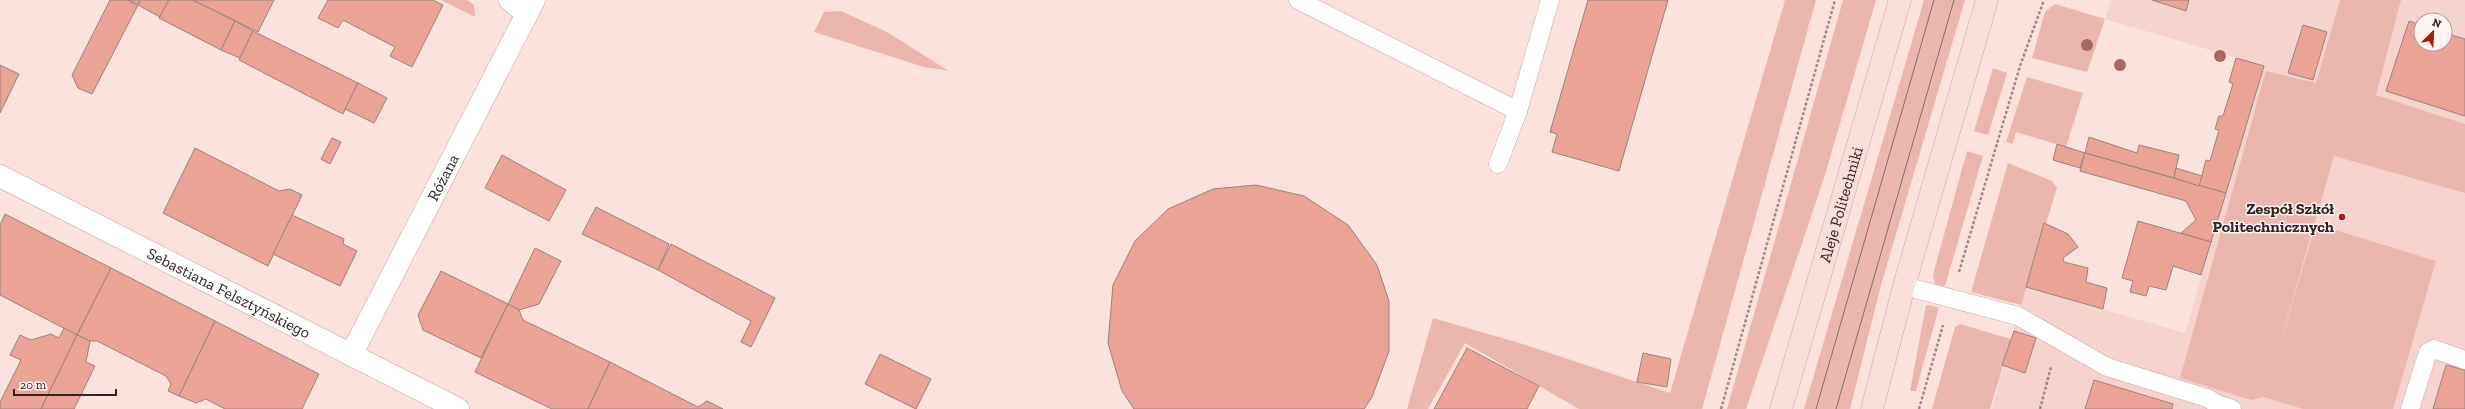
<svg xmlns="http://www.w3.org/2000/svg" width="2465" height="409" viewBox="0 0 2465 409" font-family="'Zilla Slab',serif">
	<rect width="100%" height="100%" fill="#fce2dd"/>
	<path fill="#f6d3cd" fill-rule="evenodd" d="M2111,0H2465V409H1992L2026,287L2185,333L2264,66L2105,19ZM2421,20H2445V44H2421Z"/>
	<g fill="#ebb6ad">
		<polygon points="441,0 467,0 474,5 475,17"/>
		<polygon points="1785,0 1816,0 1702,409 1579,409 1465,343 1428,409 1407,409 1433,318 1526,345 1670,393"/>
		<polygon points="1843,0 1876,0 1825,175 1746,409 1727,409"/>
		<polygon points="1924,0 1965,0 1881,285 1850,409 1804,409"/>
		<polygon points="2340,0 2401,0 2376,95 2465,124 2465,193 2334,156 2277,353 2316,224 2436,261 2393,409 2303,409 2264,397 2251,400 2180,378 2266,71 2316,83"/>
		<polygon points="2055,4 2105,19 2087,72 2032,58 2045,12"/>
		<polygon points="841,11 887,32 949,71 924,67 814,32 824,12"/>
		<polygon points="1993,68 2007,73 1988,135 1974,131"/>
		<polygon points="2027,77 2083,93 2066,147 2016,132 2013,144 2006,142"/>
		<polygon points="1967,151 1983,156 1945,286 1935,284 1933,275"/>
		<polygon points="2008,163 2052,181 2057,188 2021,305 1971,292"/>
		<polygon points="1926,305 1939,307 1916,391 1910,391"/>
		<polygon points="1960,324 2011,339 1990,409 1932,409 1955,327"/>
	</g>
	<g fill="#eba396" stroke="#9a827e">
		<polygon points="110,0 128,0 138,5 92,94 78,88 72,75"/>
		<polygon points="128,0 140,0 138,5"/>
		<polygon points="140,0 169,0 160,17 138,5"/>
		<polygon points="169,0 193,0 235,21 221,50 159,18"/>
		<polygon points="193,0 274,0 258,32"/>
		<polygon points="328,0 433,0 443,5 412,67 390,56 395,47 343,20 338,28 318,18"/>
		<polygon points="1588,0 1668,0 1619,171 1552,152 1557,134 1550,132"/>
		<polygon points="2152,0 2189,0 2186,11"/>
		<polygon points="235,21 253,31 240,58 221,50"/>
		<polygon points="2409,21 2421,25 2421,44 2445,44 2445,33 2465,39 2465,116 2386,91"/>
		<polygon points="2303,25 2327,32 2313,80 2288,73"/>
		<polygon points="253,31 358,83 343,114 239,60"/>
		<polygon points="2236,58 2264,66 2226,193 2199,186 2206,160 2210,161 2219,130 2215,129 2219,116 2223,116 2233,84 2229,82"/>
		<polygon points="0,65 19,74 0,113"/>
		<polygon points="358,83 387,98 374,123 345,109"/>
		<polygon points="2089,137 2137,153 2139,145 2179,155 2174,178 2085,153"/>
		<polygon points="332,138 341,142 330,164 321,159"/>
		<polygon points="2057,144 2085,153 2080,168 2053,160"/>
		<polygon points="195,148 279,191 290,189 302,195 268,266 163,213"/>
		<polygon points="2085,153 2226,193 2211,242 2181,233 2196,220 2186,201 2080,171"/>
		<polygon points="502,155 566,190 549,221 485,188"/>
		<polygon points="2176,168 2202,176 2199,186 2174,178"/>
		<polygon points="1256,185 1304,196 1348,225 1377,265 1389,301 1389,351 1372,397 1364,409 1134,409 1122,391 1108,343 1113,285 1135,241 1168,209 1213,189"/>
		<polygon points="596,207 669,244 658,270 582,234"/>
		<polygon points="5,214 111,268 77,335 0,295 0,225"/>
		<polygon points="292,215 344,239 343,244 357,251 340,286 273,254"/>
		<polygon points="2138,221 2211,242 2201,275 2173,266 2166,290 2149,286 2146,296 2130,292 2133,281 2122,278"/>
		<polygon points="2044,223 2068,234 2078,247 2063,258 2064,262 2088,268 2086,282 2107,288 2103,309 2026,287"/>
		<polygon points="671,244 775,298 751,347 741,342 751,321 658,270"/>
		<polygon points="535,248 561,261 539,304 519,310 508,304"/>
		<polygon points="111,268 215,321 179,396 168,391 171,384 166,376 97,341 90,341 77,335"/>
		<polygon points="441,271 508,304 481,358 423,330 418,315"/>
		<polygon points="508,304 519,310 523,320 610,362 588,409 552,409 475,372"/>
		<polygon points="215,321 319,374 302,409 225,409 206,399 196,403 179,396"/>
		<polygon points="64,328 77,335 41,409 0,409 0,402 21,360 10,355 20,335 31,340 51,334 59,338"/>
		<polygon points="2014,331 2036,338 2025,373 2002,365"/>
		<polygon points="77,335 90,341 86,362 95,366 74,409 41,409"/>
		<polygon points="1467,348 1539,386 1527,409 1434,409"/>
		<polygon points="1643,353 1671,359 1667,387 1637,382"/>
		<polygon points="880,354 931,379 916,409 865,384"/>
		<polygon points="610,362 698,407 707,401 723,409 588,409"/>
		<polygon points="2446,365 2465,370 2465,409 2433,409"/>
		<polygon points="2094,380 2173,404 2172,409 2085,409"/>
	</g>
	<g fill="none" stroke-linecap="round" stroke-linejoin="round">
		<defs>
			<g id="lane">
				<polyline points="1298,0 1518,111"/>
				<polyline points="1498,164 1518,111 1550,0"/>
				<polyline points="1904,286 2018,316 2107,367 2207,398 2217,404 2232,409"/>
				<polyline points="2410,409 2428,352 2434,349 2465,360"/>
			</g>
			<g id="street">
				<polyline points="510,0 527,14"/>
				<path id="s1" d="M0,176L458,409"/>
				<path id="s2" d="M351,355L534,0"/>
			</g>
			<g id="secondary">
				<path id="s3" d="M1781,409L1900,0"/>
				<polyline points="1872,409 1904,286 1987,0"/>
			</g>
		</defs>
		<use href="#lane" stroke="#c2a9a5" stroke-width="19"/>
		<use href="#street" stroke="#c2a9a5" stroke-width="23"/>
		<use href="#secondary" stroke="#c2a9a5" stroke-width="23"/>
		<g stroke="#9c8a86" stroke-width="2.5" stroke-dasharray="3 2" stroke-linecap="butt">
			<polyline points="1959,272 2020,66 2044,0"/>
			<polyline points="1721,409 1835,0"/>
			<polyline points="1919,409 1943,325"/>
			<polyline points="2040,409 2051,367"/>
		</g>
		<use href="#lane" stroke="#fff" stroke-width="18"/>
		<use href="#street" stroke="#fff" stroke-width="22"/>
		<use href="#secondary" stroke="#f9deda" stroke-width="22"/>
		<g stroke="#7e6d6a" stroke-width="1">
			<polyline points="1816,409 1934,0"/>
			<polyline points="1836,409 1954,0"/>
		</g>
	</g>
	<g fill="#a56a65">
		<circle cx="2087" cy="45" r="6"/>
		<circle cx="2220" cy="56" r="6"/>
		<circle cx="2120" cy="65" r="6"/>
	</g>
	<circle fill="#aa190b" stroke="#fef3f1" stroke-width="1.5" cx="2342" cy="217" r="4"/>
	<g text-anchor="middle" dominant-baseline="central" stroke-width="3" stroke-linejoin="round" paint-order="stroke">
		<g font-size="16" fill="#2e2422" stroke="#fef3f1">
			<text stroke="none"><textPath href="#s2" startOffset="200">Różana</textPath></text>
			<text stroke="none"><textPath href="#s3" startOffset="213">Aleje Politechniki</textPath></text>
			<text stroke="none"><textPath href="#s1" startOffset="257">Sebastiana Felsztyńskiego</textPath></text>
		</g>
		<g font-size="16" font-weight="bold" fill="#2e2422" stroke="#fef3f1" text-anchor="end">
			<text x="2334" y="208">Zespół Szkół<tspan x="2334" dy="18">Politechnicznych</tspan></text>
		</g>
	</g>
	<g transform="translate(2433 32) rotate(24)"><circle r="19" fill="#fef3f1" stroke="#aba09e"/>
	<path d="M0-3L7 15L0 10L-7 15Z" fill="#aa190b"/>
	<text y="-6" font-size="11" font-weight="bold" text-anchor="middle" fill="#2e2422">N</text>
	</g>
	<path d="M14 389v6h102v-6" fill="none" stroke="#2e2422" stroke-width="2"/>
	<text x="20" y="389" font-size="12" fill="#2e2422" stroke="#fef3f1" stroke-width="3" paint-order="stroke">20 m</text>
</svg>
